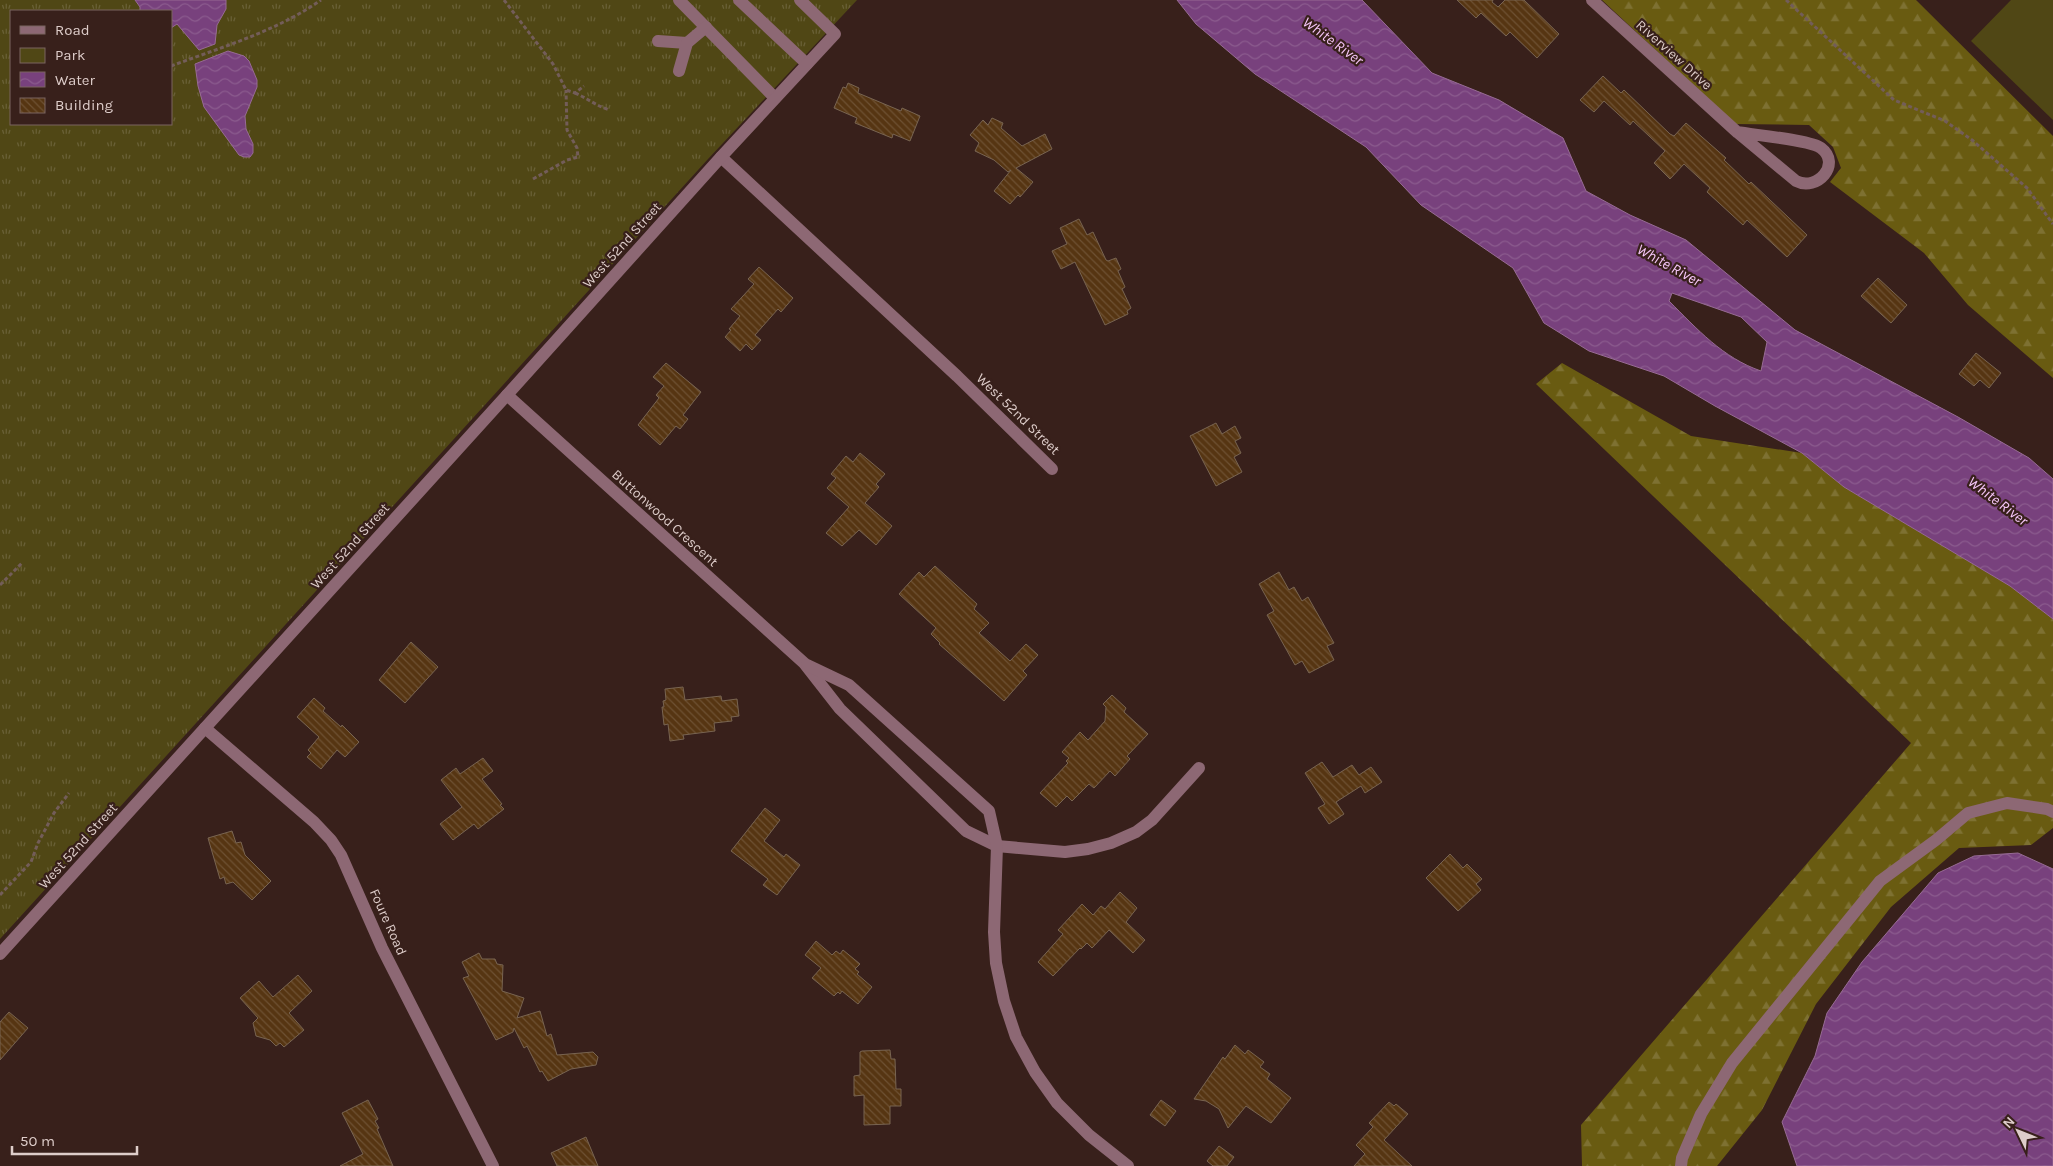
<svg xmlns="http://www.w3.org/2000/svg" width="2053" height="1166" viewBox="0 0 2053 1166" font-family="Karla,sans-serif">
	<defs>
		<pattern id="grass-tufts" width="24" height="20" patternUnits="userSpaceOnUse" patternTransform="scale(1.25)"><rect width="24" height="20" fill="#504715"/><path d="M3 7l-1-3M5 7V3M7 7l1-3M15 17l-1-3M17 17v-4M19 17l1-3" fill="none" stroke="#696036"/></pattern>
		<pattern id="forest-firs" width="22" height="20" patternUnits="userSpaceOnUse" patternTransform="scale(1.25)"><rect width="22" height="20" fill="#695b11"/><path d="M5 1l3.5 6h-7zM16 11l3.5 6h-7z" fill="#7e7132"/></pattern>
		<pattern id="water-waves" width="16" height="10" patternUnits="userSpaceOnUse" patternTransform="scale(1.25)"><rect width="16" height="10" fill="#78417d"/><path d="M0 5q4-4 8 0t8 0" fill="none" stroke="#8b5b8e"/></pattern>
		<pattern id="building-back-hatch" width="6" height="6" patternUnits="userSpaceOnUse" patternTransform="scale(1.25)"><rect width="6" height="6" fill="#563512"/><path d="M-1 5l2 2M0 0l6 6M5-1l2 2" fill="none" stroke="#6e5133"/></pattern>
	</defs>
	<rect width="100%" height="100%" fill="#38201b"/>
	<path fill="url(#grass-tufts)" fill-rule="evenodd" d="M0,0H857L708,159L0,939ZM11,11H171V124H11Z"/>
	<g fill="url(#forest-firs)">
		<polygon points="1602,0 1916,0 2053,136 2053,378 1968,305 1924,253 1830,182 1841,168 1833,147 1809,125 1735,124"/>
		<polygon points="1562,363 1691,436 1802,453 1844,487 2010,586 2053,619 2053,828 2031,845 1959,848 1891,907 1816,1004 1762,1110 1717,1166 1582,1166 1581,1125 1911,743 1536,384"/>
	</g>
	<polygon fill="#504715" points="2011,0 2053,0 2053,120 1971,41"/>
	<g fill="url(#water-waves)" stroke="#976b94" fill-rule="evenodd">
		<polygon points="135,0 226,0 226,9 217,25 215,44 199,50 177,24 171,28 171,11 140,11 140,7"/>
		<path d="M1177,0H1362L1432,73L1499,100L1563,138L1586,191L1630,215L1686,240L1795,330L1958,417L2029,458L2053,479V619L2010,586L1844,487L1802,453L1715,406L1664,376L1589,351L1544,323L1513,268L1421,205L1366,147L1255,74L1196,24ZM1672,293L1741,317L1767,342L1761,371C1723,358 1697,329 1669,301Z"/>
		<polygon points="228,51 244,56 249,61 257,80 257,87 245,116 246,129 253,144 253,153 250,157 244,157 239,155 204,107 198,86 195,64"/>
		<polygon points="2018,853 2053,869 2053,1166 1797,1166 1782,1122 1815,1056 1827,1013 1862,962 1938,873 1974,856"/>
	</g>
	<g fill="url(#building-back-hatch)" stroke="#786451">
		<polygon points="1457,0 1493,0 1492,2 1498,7 1505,0 1524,0 1559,34 1537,58 1510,32 1506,36 1481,13 1476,18"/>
		<polygon points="1603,76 1621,93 1624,90 1670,134 1674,136 1686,123 1726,158 1724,160 1749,184 1751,182 1807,235 1787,257 1747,220 1743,225 1707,192 1710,188 1684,164 1670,179 1654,163 1665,151 1633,121 1630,125 1604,101 1594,112 1580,100"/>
		<polygon points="848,83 859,88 858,93 901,111 902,108 920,116 910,141 893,134 892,138 855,123 857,118 834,108 843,87 846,88"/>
		<polygon points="992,118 1003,123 1001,128 1022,146 1045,134 1052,149 1016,168 1033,182 1020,197 1018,195 1010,204 994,191 1011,170 1008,172 994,160 975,151 979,143 970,135 983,120 988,125"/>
		<polygon points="1079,219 1087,235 1093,232 1106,260 1108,261 1116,258 1121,269 1118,271 1125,287 1122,289 1131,308 1127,311 1128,314 1105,325 1075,262 1061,269 1052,251 1067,244 1060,228"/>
		<polygon points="759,267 793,298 781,312 778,309 755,335 761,340 752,350 746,344 740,351 725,337 731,330 729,329 740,316 731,309 754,284 748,279"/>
		<polygon points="1878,278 1907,305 1891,323 1861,296"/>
		<polygon points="1976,353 2001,373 1989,388 1980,380 1974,386 1959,374"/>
		<polygon points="666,363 701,392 683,415 688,419 680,429 676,426 660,445 638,425 659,398 656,395 664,386 653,377"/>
		<polygon points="1216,423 1222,434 1235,426 1241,438 1235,441 1241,453 1234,457 1242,472 1216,486 1190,436"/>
		<polygon points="860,453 885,474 876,484 879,487 865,503 892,526 876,545 859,530 842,546 826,533 849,507 827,488 836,478 831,474 846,456 853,462"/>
		<polygon points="935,566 977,604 974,609 989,623 979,633 1010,661 1026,644 1038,655 1023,671 1027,675 1004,701 939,644 940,643 931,634 936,628 899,594 919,572 924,577"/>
		<polygon points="1279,572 1289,590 1294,587 1302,601 1308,597 1334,643 1327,646 1334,660 1309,673 1302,661 1295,665 1267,615 1274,611 1259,584"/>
		<polygon points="411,642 438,667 405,703 379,680"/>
		<polygon points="683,687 685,700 721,696 722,701 737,699 739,716 731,717 732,721 714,723 715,731 683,735 684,739 670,741 668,724 664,725 662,707 664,707 663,701 666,700 665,689"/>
		<polygon points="1112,695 1126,708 1124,712 1148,734 1127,756 1130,759 1115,776 1110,771 1094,788 1089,784 1072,801 1067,796 1056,807 1040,793 1068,763 1066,761 1069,758 1062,752 1080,732 1088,740 1105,721 1106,707 1103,704"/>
		<polygon points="314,698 325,708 323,711 341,727 342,725 359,742 345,757 337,750 321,769 307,757 311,753 308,750 319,737 297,717"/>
		<polygon points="483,758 493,771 482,779 502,804 500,805 504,809 478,829 474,824 453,840 440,824 462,807 441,780 456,768 460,774"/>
		<polygon points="1322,762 1333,777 1352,765 1359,775 1371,767 1382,782 1365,793 1361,786 1336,802 1344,814 1329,824 1318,808 1325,804 1305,773"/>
		<polygon points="765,808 780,820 764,841 784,857 786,854 800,865 777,895 763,885 768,879 731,851"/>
		<polygon points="232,831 236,843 241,842 245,855 271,881 252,900 233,882 226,884 224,877 220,879 208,838"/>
		<polygon points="1450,854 1463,868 1467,864 1482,879 1476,884 1481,890 1458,911 1426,878"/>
		<polygon points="1120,892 1137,908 1126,922 1145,940 1133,953 1109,930 1092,948 1087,943 1081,949 1080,948 1053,976 1038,962 1063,934 1058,930 1082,904 1093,915 1101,906 1105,909"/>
		<polygon points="816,941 832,955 836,951 840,954 843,950 860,964 855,969 859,972 857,974 872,987 858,1004 842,991 840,994 838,992 834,996 812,978 821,968 805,955"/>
		<polygon points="479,953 482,959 495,959 497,964 503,965 502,991 524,998 517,1018 540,1011 547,1036 551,1034 557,1055 593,1052 598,1057 596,1065 571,1069 548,1081 542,1071 540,1072 527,1046 524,1048 514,1028 513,1032 496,1040 463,978 469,976 462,962"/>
		<polygon points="298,975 312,991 289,1013 304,1030 284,1047 280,1043 276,1046 270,1040 256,1036 253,1023 258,1018 240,998 259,981 273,997"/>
		<polygon points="9,1012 28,1028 0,1060 0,1022"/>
		<polygon points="1235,1045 1245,1054 1248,1050 1264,1062 1260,1067 1270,1074 1267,1079 1291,1098 1271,1123 1246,1106 1228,1128 1219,1109 1206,1101 1194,1099 1223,1057 1225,1059"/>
		<polygon points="890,1050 891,1059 895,1059 896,1089 901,1089 901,1106 890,1106 890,1124 864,1125 864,1095 854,1096 854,1076 860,1075 860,1052 862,1051"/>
		<polygon points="368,1100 378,1119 375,1121 379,1128 377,1129 393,1166 340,1166 363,1154 342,1113"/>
		<polygon points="1161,1100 1176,1111 1165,1126 1150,1115"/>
		<polygon points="1389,1102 1394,1106 1396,1104 1408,1114 1384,1140 1412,1166 1354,1166 1365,1154 1356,1145 1373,1127 1369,1123"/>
		<polygon points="586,1137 598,1166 557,1166 551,1153"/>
		<polygon points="1219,1146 1234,1157 1227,1166 1213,1166 1207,1161"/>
	</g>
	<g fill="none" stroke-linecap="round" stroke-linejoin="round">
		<g stroke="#735d59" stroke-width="3" stroke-dasharray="4 2.5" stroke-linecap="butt">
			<polyline points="504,0 553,64 566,90 575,93 584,86"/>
			<polyline points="1786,0 1894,100 1945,121 1972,140 2027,188 2053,224"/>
			<path d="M171,66C222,47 277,31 321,0"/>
			<path d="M575,93C587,98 598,107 610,110"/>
			<polyline points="533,179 567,160 578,157 577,148 567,130 566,90"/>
			<polyline points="0,585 23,562"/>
			<polyline points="0,895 31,862 38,843 54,813 69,793"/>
		</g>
		<g stroke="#8d6874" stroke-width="12">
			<polyline points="679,0 775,98"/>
			<polyline points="739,0 807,64"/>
			<path d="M1592,0L1737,132L1796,181C1817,192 1842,164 1821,148C1811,140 1753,135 1737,132"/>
			<polyline points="658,41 687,43"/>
			<polyline points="679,71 687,43 706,27"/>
			<polyline points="721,157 957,376 1052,469"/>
			<polyline points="507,395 804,663 840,709 966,831 997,846 1065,852 1088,849 1111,843 1136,832 1152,820 1199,768"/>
			<polyline points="807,665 849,685 989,811 997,846 994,932 996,963 1004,1001 1016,1037 1035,1072 1057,1103 1089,1135 1128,1166"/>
			<polyline points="205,728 314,822 331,840 341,855 382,948 493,1166"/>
			<polyline points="0,954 507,395 721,157 835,34 800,0"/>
			<polyline points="1681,1166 1682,1158 1701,1114 1732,1063 1880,881 1936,840 1968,813 2007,803 2047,809 2053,812"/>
		</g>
	</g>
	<g text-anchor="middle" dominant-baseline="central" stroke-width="4.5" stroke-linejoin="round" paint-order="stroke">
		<g font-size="14" fill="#decdca" stroke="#38201b">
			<text transform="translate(1674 55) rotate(42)">Riverview Drive</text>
			<text transform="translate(622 245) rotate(-48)">West 52nd Street</text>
			<text transform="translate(1018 414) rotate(44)">West 52nd Street</text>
			<text transform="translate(665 518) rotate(42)">Buttonwood Crescent</text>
			<text transform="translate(350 546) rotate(-48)">West 52nd Street</text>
			<text transform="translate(78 846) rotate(-48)">West 52nd Street</text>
			<text transform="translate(388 922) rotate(66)">Foure Road</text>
		</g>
		<g font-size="15" font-style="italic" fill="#f7c7fa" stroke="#38201b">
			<text transform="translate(1333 41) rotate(36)">White River</text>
			<text transform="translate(1669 265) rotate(29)">White River</text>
			<text transform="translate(1998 501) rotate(37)">White River</text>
		</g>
	</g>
	<rect x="10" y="10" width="162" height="115" fill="#38201b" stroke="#7a6561"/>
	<rect x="20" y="26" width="25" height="8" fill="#8d6874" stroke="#7a6561"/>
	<text x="55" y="35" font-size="15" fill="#decdca">Road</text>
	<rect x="20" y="48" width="25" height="15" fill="#504715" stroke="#7a6561"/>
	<text x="55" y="60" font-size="15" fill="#decdca">Park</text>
	<rect x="20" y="72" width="25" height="15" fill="url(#water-waves)" stroke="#7a6561"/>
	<text x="55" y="85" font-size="15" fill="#decdca">Water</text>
	<rect x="20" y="98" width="25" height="15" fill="url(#building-back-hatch)" stroke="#7a6561"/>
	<text x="55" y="110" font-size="15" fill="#decdca">Building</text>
	<g transform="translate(2018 1131) rotate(313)" stroke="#38201b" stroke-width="4" paint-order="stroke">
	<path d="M0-4L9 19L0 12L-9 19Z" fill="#decdca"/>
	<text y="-8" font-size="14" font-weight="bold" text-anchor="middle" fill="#decdca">N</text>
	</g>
	<path d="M12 1146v8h125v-8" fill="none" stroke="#decdca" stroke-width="2.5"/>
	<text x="20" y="1146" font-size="15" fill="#decdca" stroke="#38201b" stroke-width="4" paint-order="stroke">50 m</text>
</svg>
